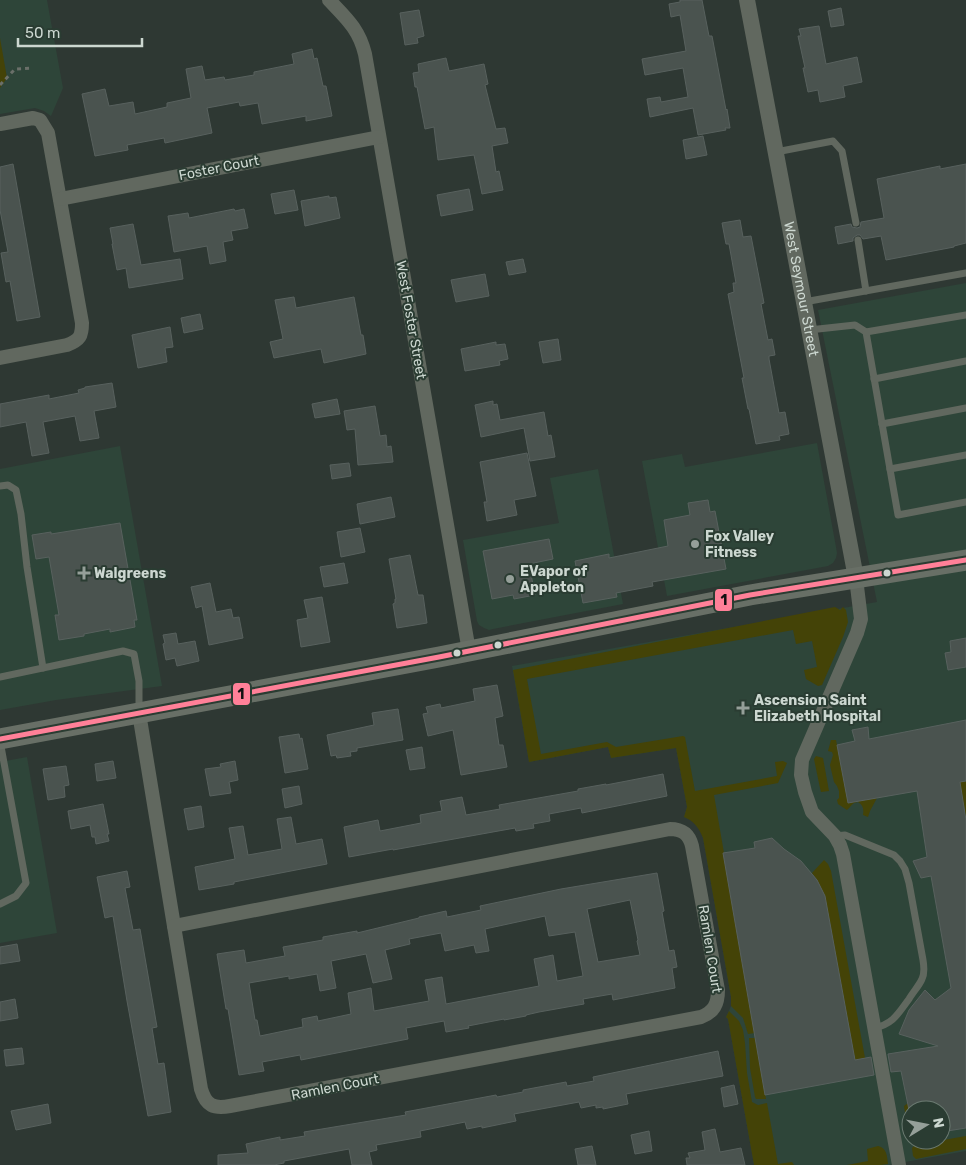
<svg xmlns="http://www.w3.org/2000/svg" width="966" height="1165" viewBox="0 0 966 1165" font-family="Rubik,sans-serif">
	<rect width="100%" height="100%" fill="#2e3833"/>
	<g fill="#2e4539" fill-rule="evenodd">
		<polygon points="0,0 47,0 63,88 51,116 44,111 35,108 0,114"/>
		<path d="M966,283V1151L889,1165H754L728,1019L726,1017L731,1006V997L703,838L701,832L693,821L684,817L687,807L676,748L611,758L608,747L529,762L512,666L877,602L818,310ZM911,1110H941V1140H911Z"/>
		<polygon points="817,443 836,547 837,553 836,558 833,563 828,566 667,596 642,461 682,454 685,467"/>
		<polygon points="120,446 162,686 56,700 0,710 0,469"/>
		<polygon points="598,469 623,604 493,629 489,630 484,628 479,625 477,621 463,540 559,523 550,478"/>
		<polygon points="27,757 57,933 0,943 0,762"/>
	</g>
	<g fill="#444307">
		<polygon points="0,38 7,78 0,88"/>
		<path d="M835,607L840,610L843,607L846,610L848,622L843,637L822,685L818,686L806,679L804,670L817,667L812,641L796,644L793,630L527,679L541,754L607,742L616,747L683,736L685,737L695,791L777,776L775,762L783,761L787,763L778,783L714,795L755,1033L748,1034L743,1018L731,1006V997L703,838C699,828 694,821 684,817L687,807L676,748L611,758L608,747L529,762L513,670Z"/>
		<path d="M831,740H836L848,803L877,798L870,811L868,817L863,815C864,809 863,805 858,802C851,803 852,806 847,810L838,804L837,800L839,798V791L837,786L834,782L830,765L833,755L832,752L828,751Z"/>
		<polygon points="816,756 823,758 829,791 821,792 820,788 814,759"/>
		<polygon points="966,781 966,820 960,782"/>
		<polygon points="824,860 828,864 831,871 865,1058 855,1060 825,896 817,880 812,873"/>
		<polygon points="729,1011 739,1021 743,1030 745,1043 747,1073 752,1102 758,1105 767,1103 778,1164 792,1162 794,1165 754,1165 728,1019 726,1017"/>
		<polygon points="749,1038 755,1038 766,1099 756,1099 755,1097 750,1068"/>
		<path d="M908,1103L911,1119V1140H920C916,1141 913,1142 909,1139L904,1106Z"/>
		<polygon points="966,1136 966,1149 916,1159 913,1156 912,1148 915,1145"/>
		<path d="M878,1146C887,1148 887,1156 888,1164L881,1165H847L868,1161L867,1149Z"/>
	</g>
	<g fill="#4a534f" stroke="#58615e" fill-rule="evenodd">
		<polygon points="680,0 702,0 709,36 712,36 726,110 727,109 730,128 725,128 726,130 698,135 693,108 650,117 647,99 660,97 661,102 688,97 683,68 645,75 642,59 686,51 680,15 671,17 669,4 680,2"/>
		<polygon points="841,8 844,25 831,27 828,11"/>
		<polygon points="419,10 424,36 417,38 418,43 405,45 400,13"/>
		<polygon points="819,26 826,64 857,57 862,82 843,86 845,97 820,102 818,90 808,92 803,68 805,68 798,36 801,36 799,29"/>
		<polygon points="312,49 314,59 317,58 323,86 326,86 332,116 306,121 306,116 262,124 258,103 240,106 239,102 207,108 212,133 165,143 164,138 127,145 128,150 95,156 82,94 105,89 109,106 133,102 135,114 167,107 167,103 191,98 186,69 202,66 205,80 224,77 225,80 254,75 254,72 294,64 292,54"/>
		<polygon points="446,58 449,71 484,64 488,84 485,85 496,129 505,128 508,143 492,146 496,172 499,171 503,190 482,194 474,155 438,160 434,127 425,129 417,87 415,87 413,73 419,72 418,64"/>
		<polygon points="703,136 707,155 686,159 683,140"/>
		<polygon points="13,164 40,317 17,321 10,281 6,282 1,253 8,252 0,210 0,167"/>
		<polygon points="966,164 966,243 954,246 954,247 886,260 881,236 863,239 860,235 857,235 853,238 853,241 838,244 835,227 851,224 852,227 857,228 860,227 861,222 884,218 877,179 940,166 940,169"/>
		<polygon points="469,189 473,210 441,216 437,195"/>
		<polygon points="294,190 298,210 275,214 271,194"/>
		<polygon points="329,196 329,198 336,197 340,218 305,226 301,201"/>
		<polygon points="234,209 235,211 244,209 248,228 231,231 233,240 223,242 226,261 210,264 207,246 174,252 168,216 188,213 189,218"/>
		<polygon points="740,220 743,237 751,236 764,303 761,304 768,340 772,339 775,355 769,356 769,359 779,413 785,412 789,434 779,436 780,440 756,444 749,409 748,409 742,378 744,378 728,294 734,292 733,283 736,283 729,244 726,244 722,223"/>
		<polygon points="133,224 141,265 180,259 183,279 129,288 126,268 117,270 112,244 113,244 110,228"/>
		<polygon points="523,259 526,272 509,275 506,262"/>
		<polygon points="485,274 489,296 456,302 451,280"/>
		<polygon points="294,297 296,308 354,297 361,335 363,335 366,354 324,363 321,349 274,358 270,342 283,339 275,300"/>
		<polygon points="200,314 203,329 184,333 181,318"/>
		<polygon points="170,327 173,347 165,348 167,362 138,368 132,335"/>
		<polygon points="558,339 561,360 543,363 539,342"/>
		<polygon points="496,342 496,345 505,344 508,359 499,361 500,365 465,371 461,349"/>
		<polygon points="112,383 116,407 94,411 99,438 80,441 75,416 43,422 49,453 32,456 26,422 0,427 0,404 49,395 49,399 79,393 78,390 85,388 85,387"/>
		<polygon points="337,399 340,414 315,418 312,404"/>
		<polygon points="493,401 493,405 497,404 500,420 544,412 548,436 551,435 555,457 530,461 524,428 481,437 475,405"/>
		<polygon points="375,406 380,436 386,435 387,447 391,446 393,462 358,465 355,429 347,430 344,411"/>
		<polygon points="527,453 536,496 514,500 517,515 487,521 484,502 487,502 480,462"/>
		<polygon points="349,463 351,476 332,479 330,465"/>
		<polygon points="391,497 395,517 360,524 357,504"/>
		<polygon points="708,500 710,512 715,511 726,569 652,582 653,586 616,593 617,597 583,603 575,561 609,554 609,558 668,546 664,520 690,515 688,503"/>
		<polygon points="120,523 137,620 134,620 135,627 110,632 110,629 84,634 84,636 59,640 55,615 59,615 49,557 36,559 32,535 51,532 51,534"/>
		<polygon points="360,528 365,552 341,557 337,532"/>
		<polygon points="549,539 553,559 529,564 535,595 514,599 513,595 492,599 483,551"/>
		<polygon points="410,555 418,595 423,595 427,623 397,628 393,604 395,603 395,599 396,599 389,559"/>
		<polygon points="344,563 348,583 324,587 320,567"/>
		<polygon points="210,583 216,612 231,609 233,618 239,617 243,638 209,645 202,606 196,608 191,587"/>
		<polygon points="322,597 330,642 301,647 297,620 308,618 304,600"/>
		<polygon points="176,633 178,644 195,641 199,661 177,666 175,658 166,660 163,644 165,643 163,635"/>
		<polygon points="966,638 966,667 948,670 945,653 951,652 950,641"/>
		<polygon points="497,685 503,716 495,718 499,745 503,745 507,767 461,775 453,730 428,736 423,714 428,713 426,707 440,704 441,708 475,701 473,689"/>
		<polygon points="398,709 403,740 357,748 357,751 350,752 351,756 337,758 336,755 331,756 327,735 374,725 372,713"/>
		<polygon points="966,720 966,781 960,782 966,820 966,1128 941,1132 941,1110 909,1110 901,1071 891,1072 888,1054 938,1046 899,1034 909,1010 925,990 935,1000 951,988 931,876 921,878 913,861 927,857 917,791 848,803 837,745 855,741 852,730 868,727 869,739"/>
		<polygon points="299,734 300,739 302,738 308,769 285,773 279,737"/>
		<polygon points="422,747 425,768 410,770 406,750"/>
		<polygon points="113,761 116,778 97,781 95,764"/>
		<polygon points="235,761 238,780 229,782 231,793 210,796 205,769 221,767 220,764"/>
		<polygon points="66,766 69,785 64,786 65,797 48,800 43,769"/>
		<polygon points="663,774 667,796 582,813 581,808 549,814 550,821 533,824 534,828 516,831 515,828 393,850 393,849 349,857 344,827 378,820 380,831 421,823 420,815 442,811 440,801 462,797 466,815 500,809 499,805 578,791 578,789 606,784 606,785"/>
		<polygon points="299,786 302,804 285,808 282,789"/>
		<polygon points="103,804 109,834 107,834 109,841 96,844 95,837 92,837 90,825 71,829 68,811"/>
		<polygon points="201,806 204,827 188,830 184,809"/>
		<polygon points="291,817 296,844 322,839 327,864 234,882 234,884 199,890 195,867 235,859 229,828 243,826 248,855 282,849 277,819"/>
		<polygon points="772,838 784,849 801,861 817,880 825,896 855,1060 871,1057 874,1075 765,1095 723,853 755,848 754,842"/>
		<polygon points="127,871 130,887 125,888 133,930 140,929 157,1027 152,1028 158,1064 164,1063 171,1112 148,1116 127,1001 113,916 105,918 97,877"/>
		<path d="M657,873L664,911L662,912L669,951L674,950L677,967L672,968L675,988L613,1000L612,994L583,999L584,1004L539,1012L526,1015V1016L504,1020V1019L468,1026L469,1028L446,1032L444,1021L406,1028L408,1039L301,1060L300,1055L262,1062L264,1071L239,1075L228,1009H226L217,954L244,950L246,963L285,956L283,947L323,940V937L357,931V933L419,918V917L446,911L447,917L481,910L480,906L561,889ZM630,900L638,940L637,941L640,955L598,962L587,909ZM545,916L549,936L575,932L583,976L557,981L553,955L534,959L539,986L446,1004L442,977L425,980L429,1001L374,1011L371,988L348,993L351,1014L318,1021L317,1016L302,1019L303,1027L260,1036L257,1020H255L249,983L289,976V979L317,974L320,991L336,988L331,961L366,954L373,983L392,979L385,950L410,944L409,939L441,933L445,951L474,945L476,953L489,951L485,929Z"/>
		<polygon points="17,944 20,961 0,964 0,947"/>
		<polygon points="15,999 18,1018 0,1021 0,1002"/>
		<polygon points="22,1048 24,1064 6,1066 4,1050"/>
		<polygon points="718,1051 723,1076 626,1094 628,1104 603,1109 603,1107 596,1108 596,1105 581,1108 579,1102 514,1114 516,1121 482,1128 482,1126 467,1129 465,1122 420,1131 421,1137 376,1145 377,1150 369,1152 372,1165 352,1165 349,1149 284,1161 284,1163 274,1165 218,1165 218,1155 248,1153 246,1144 280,1137 280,1140 305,1136 304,1132 406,1115 405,1112 496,1095 497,1097 523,1092 523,1090 566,1082 567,1086 594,1081 593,1077"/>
		<polygon points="734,1085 738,1104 724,1107 721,1088"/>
		<polygon points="48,1104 51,1123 16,1130 11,1111"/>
		<polygon points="715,1129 720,1152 741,1148 745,1165 687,1165 686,1158 690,1158 688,1153 705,1150 702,1132"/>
		<polygon points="649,1131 652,1151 635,1154 631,1135"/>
		<polygon points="592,1146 596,1165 578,1165 575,1149"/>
	</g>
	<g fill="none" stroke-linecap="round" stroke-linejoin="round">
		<polyline stroke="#6a6f69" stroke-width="3" stroke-dasharray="4 4" stroke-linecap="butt" points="0,85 15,69 33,68"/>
		<g stroke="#61685f" stroke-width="7">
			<polyline points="776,152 833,141 842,151 856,223"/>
			<polyline points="858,240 866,291"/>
			<polyline points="804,302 966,273"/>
			<polyline points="809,330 855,325 866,332 898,515 966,502"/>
			<polyline points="866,332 966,315"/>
			<polyline points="874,379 966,361"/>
			<polyline points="882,424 966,408"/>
			<polyline points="890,469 966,455"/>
			<polyline points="0,486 8,485 16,490 21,514 27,567 43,668"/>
			<polyline points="0,677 123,651 134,654 139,681 139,710"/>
			<path d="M835,836L845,835L894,855L900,861L905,869L909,883L923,960C924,966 925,973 922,979C919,986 913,992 909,999C898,1014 893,1024 874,1028"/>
			<polyline points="0,904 16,896 26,883 0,741"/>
		</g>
		<g stroke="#61685f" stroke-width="14">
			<path d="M329,0C346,18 359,29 365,54L469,651"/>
			<path d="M0,124L33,118L40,120L48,133L82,323C82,336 80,340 67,345L0,358"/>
			<polyline points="60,199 379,137"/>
			<polyline points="856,578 861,619 857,633 802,760 801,775 805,792 812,812 835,836 840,845 843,854 899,1165"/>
			<polyline points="139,713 174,926"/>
			<path d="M670,829C682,829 689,834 692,846L718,990C718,1004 714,1012 701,1017L230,1106C214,1109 206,1106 201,1089L174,926Z"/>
		</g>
		<path stroke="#61685f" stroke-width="16" id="s1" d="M747,0L856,578"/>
		<polyline stroke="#686f66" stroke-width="21" points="0,739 439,657 750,595 966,560"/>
		<defs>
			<polyline id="bus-1" points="0,739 439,657 750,595 966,560"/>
		</defs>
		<use href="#bus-1" stroke="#2a3c32" stroke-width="9"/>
		<use href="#bus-1" stroke="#ff8098" stroke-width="5"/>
	</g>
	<g fill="#959f99" stroke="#2a3c32" stroke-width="2">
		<circle cx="695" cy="544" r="5"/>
		<path d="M81.5 565.5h5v5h5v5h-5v5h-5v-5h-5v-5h5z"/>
		<circle cx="510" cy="579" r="5"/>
		<path d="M740.5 700.5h5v5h5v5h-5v5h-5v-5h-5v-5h5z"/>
	</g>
	<g fill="#ccd7d0" stroke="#2a3c32" stroke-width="2">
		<circle cx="887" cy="573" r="4.5"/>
		<circle cx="498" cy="645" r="4.5"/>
		<circle cx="457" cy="653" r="4.5"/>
	</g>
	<g text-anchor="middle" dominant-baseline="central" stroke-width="4" stroke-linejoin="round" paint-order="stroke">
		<g font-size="14" fill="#ccd7d0" stroke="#2a3c32">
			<text transform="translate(219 168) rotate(-11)">Foster Court</text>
			<text stroke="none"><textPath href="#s1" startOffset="294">West Seymour Street</textPath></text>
			<text transform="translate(411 320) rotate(80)">West Foster Street</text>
			<text transform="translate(710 949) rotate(81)">Ramlen Court</text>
			<text transform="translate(335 1087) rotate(-11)">Ramlen Court</text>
		</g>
		<g font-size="14" font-weight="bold" fill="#ccd7d0" stroke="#2a3c32" text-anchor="start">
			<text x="705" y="536">Fox Valley<tspan x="705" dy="16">Fitness</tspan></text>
			<text x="520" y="571">EVapor of<tspan x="520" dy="16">Appleton</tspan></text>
			<text x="94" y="573">Walgreens</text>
			<text x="754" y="700">Ascension Saint<tspan x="754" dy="16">Elizabeth Hospital</tspan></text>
		</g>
	</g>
	<g stroke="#2a3c32" stroke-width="2">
		<rect x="714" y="588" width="19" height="24" rx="5" fill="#ff8098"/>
		<rect x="232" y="682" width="19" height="24" rx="5" fill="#ff8098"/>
	</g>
	<g font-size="14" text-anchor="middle" font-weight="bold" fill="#111">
		<text x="724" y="605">1</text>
		<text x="241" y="699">1</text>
	</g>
	<g transform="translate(926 1125) rotate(80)"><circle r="24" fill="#2a3c32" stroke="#6b7a71"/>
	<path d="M0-4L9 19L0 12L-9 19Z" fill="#959f99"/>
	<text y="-8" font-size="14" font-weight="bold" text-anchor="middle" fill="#ccd7d0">N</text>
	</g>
	<path d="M18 38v8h124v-8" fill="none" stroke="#ccd7d0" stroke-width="2.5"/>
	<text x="25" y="38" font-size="15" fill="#ccd7d0" stroke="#2a3c32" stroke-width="4" paint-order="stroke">50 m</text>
</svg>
